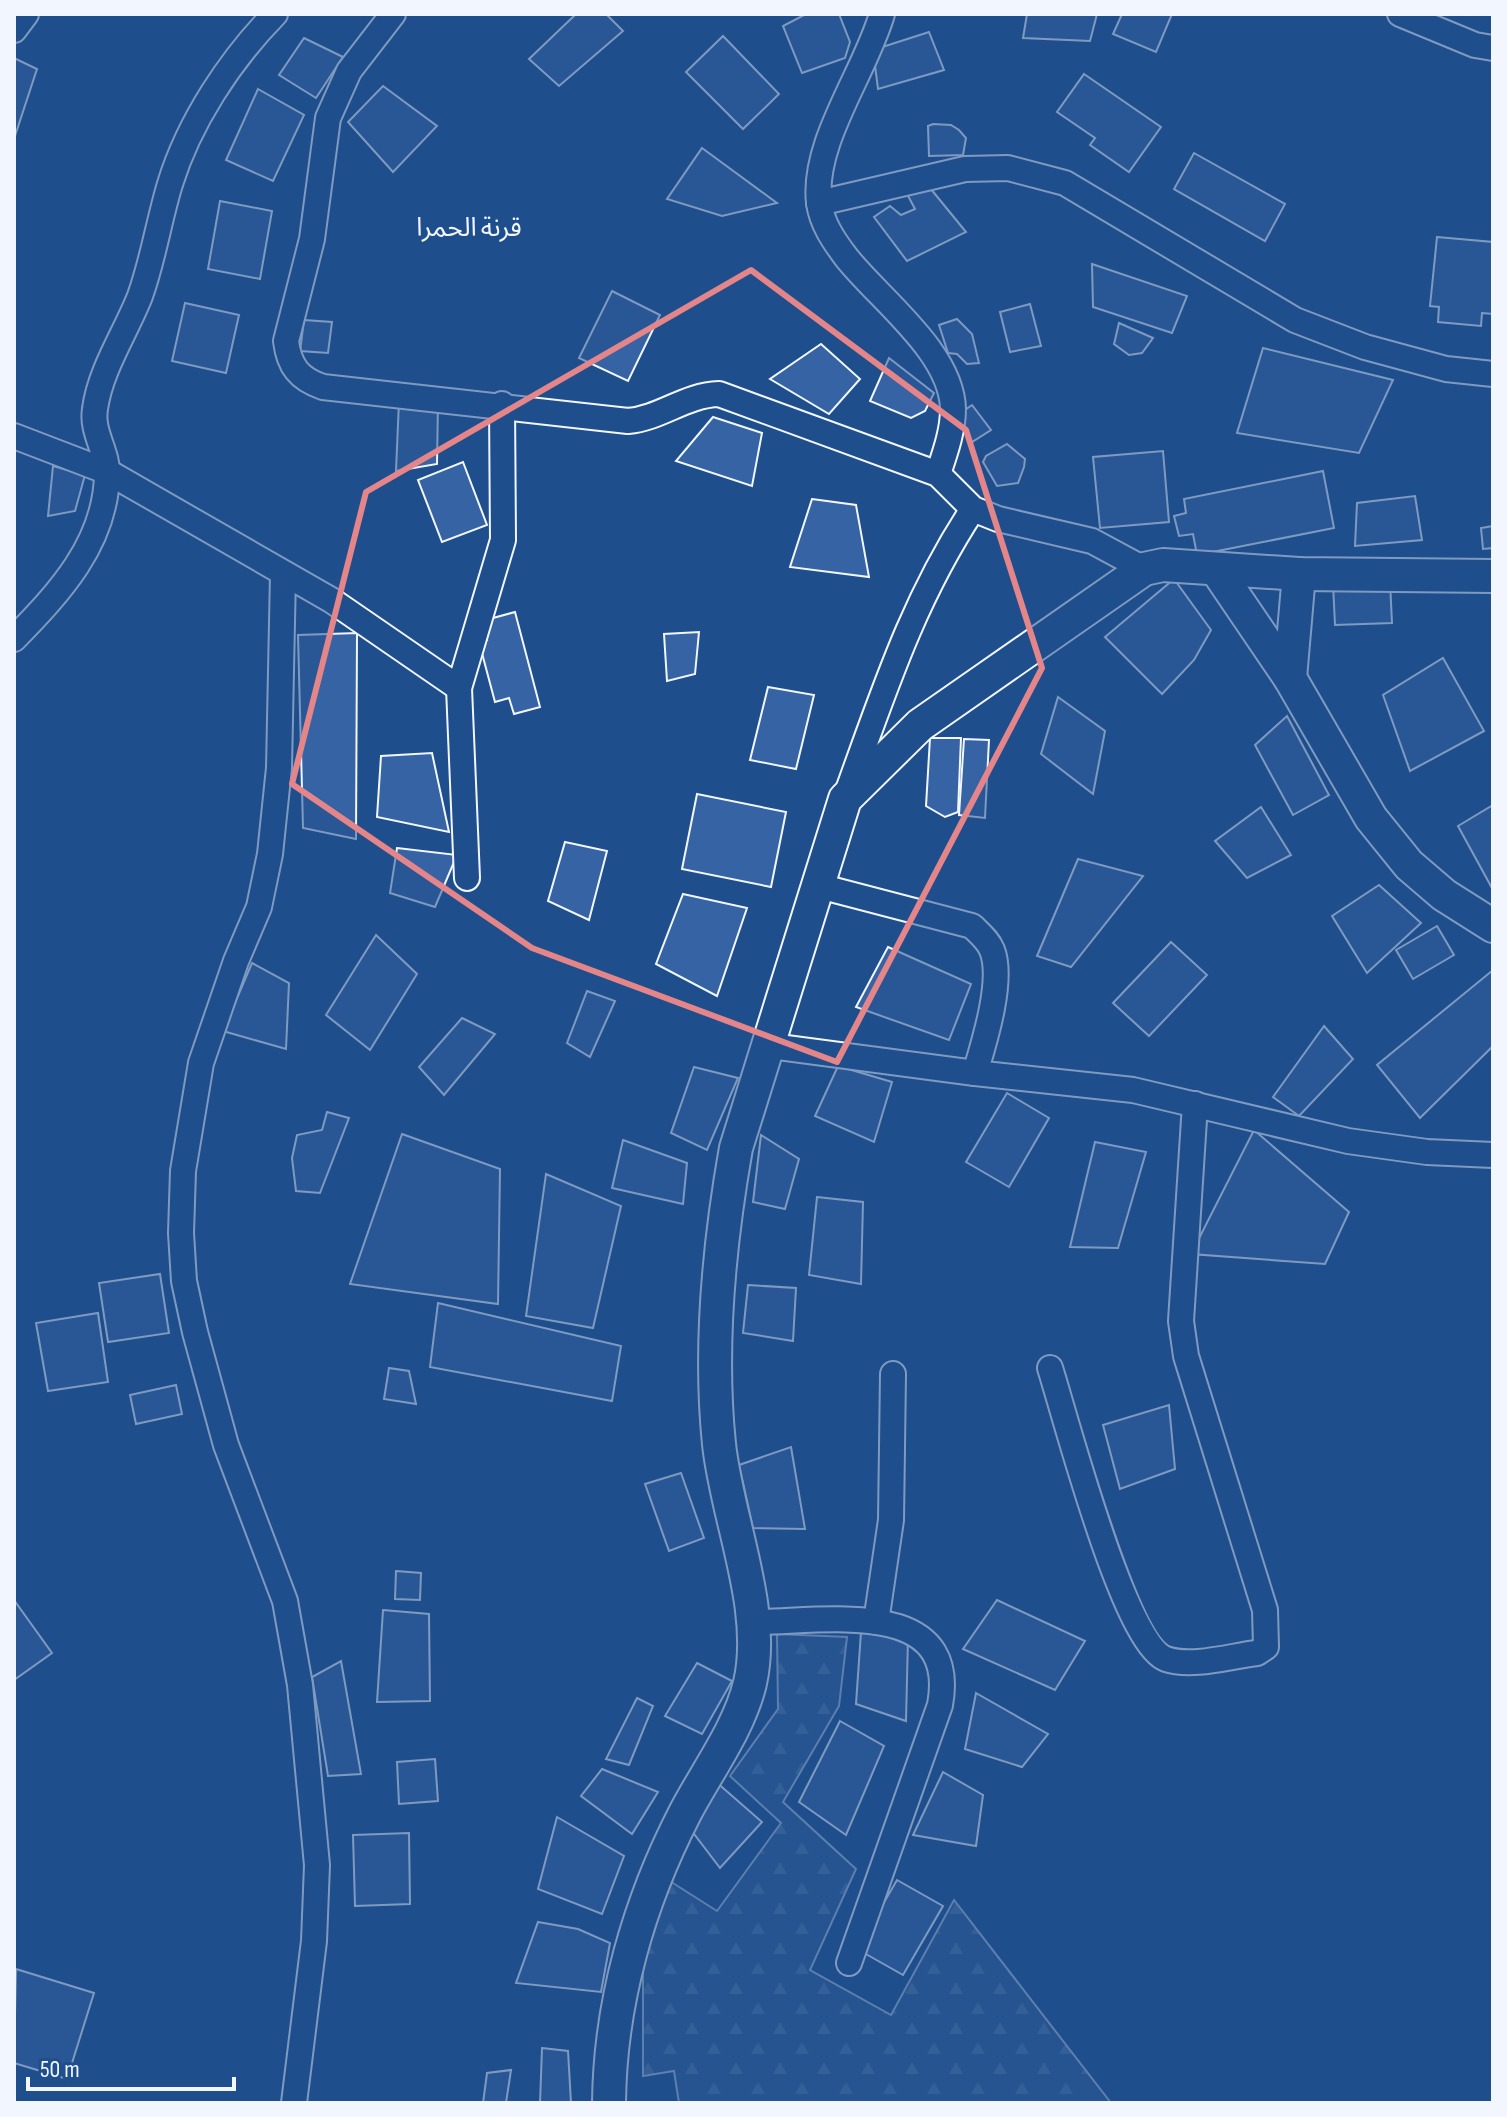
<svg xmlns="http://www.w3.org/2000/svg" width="1507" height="2117" viewBox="0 0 1507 2117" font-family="'Sofia Sans Condensed','Noto Sans Arabic',sans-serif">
	<defs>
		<pattern id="forest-firs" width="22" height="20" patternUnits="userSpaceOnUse" patternTransform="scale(2)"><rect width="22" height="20" fill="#305b95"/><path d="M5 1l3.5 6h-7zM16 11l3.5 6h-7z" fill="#4e73a5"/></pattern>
	</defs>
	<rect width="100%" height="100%" fill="#1f4e8c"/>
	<polygon fill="url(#forest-firs)" stroke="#a8bbd7" stroke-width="2" points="777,1634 847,1637 839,1706 783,1802 856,1869 810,1970 891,2015 954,1900 1111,2103 679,2103 674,2071 643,2076 643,1971 665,1878 717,1911 781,1823 730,1776 778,1709"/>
	<g fill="#3563a3" stroke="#f2f6ff" stroke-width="2">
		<polygon points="576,14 606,14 623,31 559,86 529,59"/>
		<polygon points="806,14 839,14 850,42 845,58 802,73 783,26"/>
		<polygon points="1027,14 1097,14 1090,41 1023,38"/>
		<polygon points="1122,14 1172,14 1156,52 1113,34"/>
		<polygon points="929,32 944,70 878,89 873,50"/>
		<polygon points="723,36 779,94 743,129 686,72"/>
		<polygon points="304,38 343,57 316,98 279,75"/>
		<polygon points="14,58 37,69 14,139"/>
		<polygon points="1084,74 1161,127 1129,172 1090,145 1095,138 1057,112"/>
		<polygon points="383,86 437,126 393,172 348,122"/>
		<polygon points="258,89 304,115 273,181 226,160"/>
		<polygon points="933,124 951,125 959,130 966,138 963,155 929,156 928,126"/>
		<polygon points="702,148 777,203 722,216 667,199"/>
		<polygon points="1194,153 1285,204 1265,241 1174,189"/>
		<polygon points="926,183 966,232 907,261 874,217 890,206 901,215 915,209 906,192"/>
		<polygon points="220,201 272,211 260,279 208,269"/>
		<polygon points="1437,237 1493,242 1493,314 1482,313 1481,326 1438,322 1439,307 1430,306"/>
		<polygon points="1092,264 1187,296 1172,333 1093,307"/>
		<polygon points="612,291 660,315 628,381 579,358"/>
		<polygon points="185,303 239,315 226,373 172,361"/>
		<polygon points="1030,304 1041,346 1010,352 1000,312"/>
		<polygon points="957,319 972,334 979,363 967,364 957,354 948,353 939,325"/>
		<polygon points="304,320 332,322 328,353 300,351"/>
		<polygon points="1119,323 1153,338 1142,353 1129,355 1114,344"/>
		<polygon points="821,344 860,379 829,414 770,379"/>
		<polygon points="1263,348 1393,380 1359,453 1237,433"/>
		<polygon points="889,358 934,393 925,411 911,418 870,401"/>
		<polygon points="399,401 438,402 437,464 396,471"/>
		<polygon points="972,405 991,430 972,442 956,416"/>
		<polygon points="713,417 762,433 752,486 676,461"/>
		<polygon points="1007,444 1025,459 1024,467 1018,483 997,486 983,462 986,456"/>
		<polygon points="1163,451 1169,522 1100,528 1093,457"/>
		<polygon points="463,462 487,525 442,542 418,480"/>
		<polygon points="53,466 85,475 75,511 48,516"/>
		<polygon points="1323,471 1334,528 1197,555 1193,534 1179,536 1174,516 1186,513 1184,499"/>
		<polygon points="1415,496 1422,540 1355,546 1357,503"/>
		<polygon points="812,499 856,505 869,577 790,567"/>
		<polygon points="1493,526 1493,548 1483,549 1481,528"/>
		<polygon points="1174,579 1211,630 1194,660 1162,694 1105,637"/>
		<polygon points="1390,582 1392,623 1335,625 1333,584"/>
		<polygon points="515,612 540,707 514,714 509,698 495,702 479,642 487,640 482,621"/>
		<polygon points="699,632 695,674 667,681 664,634"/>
		<polygon points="357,633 356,839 303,828 298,635"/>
		<polygon points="1443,658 1484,731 1410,771 1383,695"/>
		<polygon points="768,687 814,695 796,769 750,760"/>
		<polygon points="1058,697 1105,731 1093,794 1041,754"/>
		<polygon points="1287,716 1329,795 1293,815 1255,745"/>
		<polygon points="930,738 961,738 958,812 945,817 926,806"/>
		<polygon points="964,739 989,740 985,818 959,815"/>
		<polygon points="432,753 449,832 377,817 381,756"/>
		<polygon points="697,794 786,812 771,887 682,869"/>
		<polygon points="1493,805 1493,890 1458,826"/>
		<polygon points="1261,807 1291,855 1247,878 1215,841"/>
		<polygon points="565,842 607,851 589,920 548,901"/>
		<polygon points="397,848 457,855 435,907 390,893"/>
		<polygon points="1078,859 1143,876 1071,967 1037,956"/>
		<polygon points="1379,885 1421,923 1367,973 1332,916"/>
		<polygon points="683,894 747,908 717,996 656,964"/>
		<polygon points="1437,926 1454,955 1413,979 1396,950"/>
		<polygon points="376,935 417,974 370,1050 326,1015"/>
		<polygon points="1171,942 1207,975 1149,1036 1113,1003"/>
		<polygon points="888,947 971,984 949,1040 856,1007"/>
		<polygon points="252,963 289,983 286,1049 223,1031"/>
		<polygon points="1493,970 1493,1046 1420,1118 1377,1065"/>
		<polygon points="587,991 615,1001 590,1057 567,1043"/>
		<polygon points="462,1018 495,1034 444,1095 419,1067"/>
		<polygon points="1324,1026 1353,1059 1299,1116 1273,1097"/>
		<polygon points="838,1066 892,1082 874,1142 815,1116"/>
		<polygon points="694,1067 738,1078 707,1150 671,1133"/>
		<polygon points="1007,1093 1049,1118 1009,1187 966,1162"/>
		<polygon points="327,1112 349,1118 320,1193 296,1191 292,1158 297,1135 322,1130"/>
		<polygon points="1254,1130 1349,1212 1325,1264 1191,1254"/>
		<polygon points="402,1134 500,1169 498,1304 350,1284"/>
		<polygon points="761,1135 799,1159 785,1209 753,1202"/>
		<polygon points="623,1140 687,1163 683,1204 612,1188"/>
		<polygon points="1095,1142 1146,1152 1118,1248 1070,1247"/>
		<polygon points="546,1174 621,1206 593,1328 526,1316"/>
		<polygon points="817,1197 863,1202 861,1284 809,1275"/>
		<polygon points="160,1274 169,1333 108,1342 99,1283"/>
		<polygon points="748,1285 796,1288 793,1341 743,1333"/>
		<polygon points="438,1303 621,1346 612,1401 430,1367"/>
		<polygon points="98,1313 108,1382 48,1391 36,1323"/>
		<polygon points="389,1368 409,1371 416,1404 384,1399"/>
		<polygon points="176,1385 182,1414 136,1424 130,1395"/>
		<polygon points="1169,1405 1175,1469 1120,1489 1103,1425"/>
		<polygon points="791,1447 805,1529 753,1528 739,1465"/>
		<polygon points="681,1473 704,1538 669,1551 645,1484"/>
		<polygon points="396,1571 421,1573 420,1600 395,1599"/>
		<polygon points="14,1600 52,1653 14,1680"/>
		<polygon points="997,1600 1085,1641 1055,1690 963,1649"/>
		<polygon points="383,1610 429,1614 430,1701 377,1702"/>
		<polygon points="861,1632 908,1638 906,1721 856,1704"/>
		<polygon points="341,1661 361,1774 328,1776 312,1677"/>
		<polygon points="697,1663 732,1681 702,1734 665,1716"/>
		<polygon points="976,1693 1048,1734 1022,1767 965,1749"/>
		<polygon points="637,1698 653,1706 629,1765 606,1759"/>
		<polygon points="840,1721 884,1746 846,1835 799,1802"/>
		<polygon points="435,1759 438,1801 399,1804 397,1762"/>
		<polygon points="602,1769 658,1792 632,1834 581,1796"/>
		<polygon points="943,1772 983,1795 976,1846 913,1835"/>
		<polygon points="715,1781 762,1822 720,1868 685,1822"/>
		<polygon points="557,1817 624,1856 602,1914 538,1889"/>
		<polygon points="409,1833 410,1904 355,1906 353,1835"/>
		<polygon points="897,1880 943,1906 903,1975 857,1949"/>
		<polygon points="538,1922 578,1929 610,1943 601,1992 516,1983"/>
		<polygon points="16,1969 94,1993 67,2079 14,2063"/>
		<polygon points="542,2048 568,2051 571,2103 540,2103"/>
		<polygon points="511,2070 506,2103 483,2103 487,2073"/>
	</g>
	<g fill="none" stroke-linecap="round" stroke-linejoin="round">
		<defs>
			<g id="minor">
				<path d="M393,14L349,71L328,118L312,239L286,341C289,366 299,379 323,387L628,421C661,418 685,395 719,394L938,474L973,509L998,519L1092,541L1144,569"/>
				<path d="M882,14C865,73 812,142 819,203C822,224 834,241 846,257C879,299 952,352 953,409C953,431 945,453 938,474"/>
				<polyline points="1400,14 1475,45 1493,48"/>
				<polyline points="14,30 26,14"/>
				<polyline points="819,203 965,169 1008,168 1065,183 1295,320 1365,347 1446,369 1493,374"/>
				<polyline points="14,436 108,472 331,600 459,688 503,540 502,404"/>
				<polyline points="283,574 279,768 270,854 259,907 236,961 201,1063 183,1171 181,1233 184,1281 195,1332 226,1445 285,1601 300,1685 317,1865 314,1941 294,2103"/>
				<path d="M14,639C59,593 106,543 107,474C108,452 91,432 95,409C100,370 126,332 140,296C153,260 159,220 170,184C189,122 230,60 275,14"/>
				<polyline points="459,688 467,878"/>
				<path d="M847,793C884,691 913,600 973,509"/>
				<path d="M819,886L972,926C979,933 988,940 992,950C1004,980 984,1043 975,1073L1133,1090L1348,1141L1427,1152L1493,1155"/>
				<polyline points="771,1046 975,1073"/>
				<path d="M1050,1368C1066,1418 1124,1644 1166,1659C1192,1668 1231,1656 1257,1653L1266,1647L1265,1610L1186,1356L1181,1321L1195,1104"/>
				<path d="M755,1622C824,1622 960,1596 940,1705L849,1963"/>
				<polyline points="876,1622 891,1520 893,1374"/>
			</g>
			<g id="tertiary">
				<polyline points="1216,569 1290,678 1371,818 1409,865 1444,895 1493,926"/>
				<polyline points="1290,678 1299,574"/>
				<path d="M609,2103C610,2002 639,1902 685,1813C707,1771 739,1729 750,1683C767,1608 727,1520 719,1444C709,1347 719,1244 736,1148L845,799L920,725L1144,569L1163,565L1299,574L1493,576"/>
			</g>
		</defs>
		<use href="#minor" stroke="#f2f6ff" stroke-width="28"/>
		<use href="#tertiary" stroke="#f2f6ff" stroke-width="36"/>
		<use href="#minor" stroke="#1f4e8c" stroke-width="24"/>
		<use href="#tertiary" stroke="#1f4e8c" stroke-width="32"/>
	</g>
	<path d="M0 0H1507V2117H0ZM751,270L966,430L1042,668L837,1062L532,948L292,784L366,492Z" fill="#1f4e8c" fill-opacity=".55" fill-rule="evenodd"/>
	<path fill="none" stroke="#e38589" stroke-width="6" stroke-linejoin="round" d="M751,270L966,430L1042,668L837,1062L532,948L292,784L366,492Z"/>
	<g text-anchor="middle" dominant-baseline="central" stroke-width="6" stroke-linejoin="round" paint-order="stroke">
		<g font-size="26" fill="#f2f6ff" stroke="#1f4e8c">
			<text x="469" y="228">قرنة الحمرا</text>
		</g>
	</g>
	<rect width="1507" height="2117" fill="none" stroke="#f2f6ff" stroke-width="32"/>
	<path d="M28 2077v12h206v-12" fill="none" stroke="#f2f6ff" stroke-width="4"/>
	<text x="40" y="2077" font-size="24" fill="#f2f6ff" stroke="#1f4e8c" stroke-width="6" paint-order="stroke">50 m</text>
</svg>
